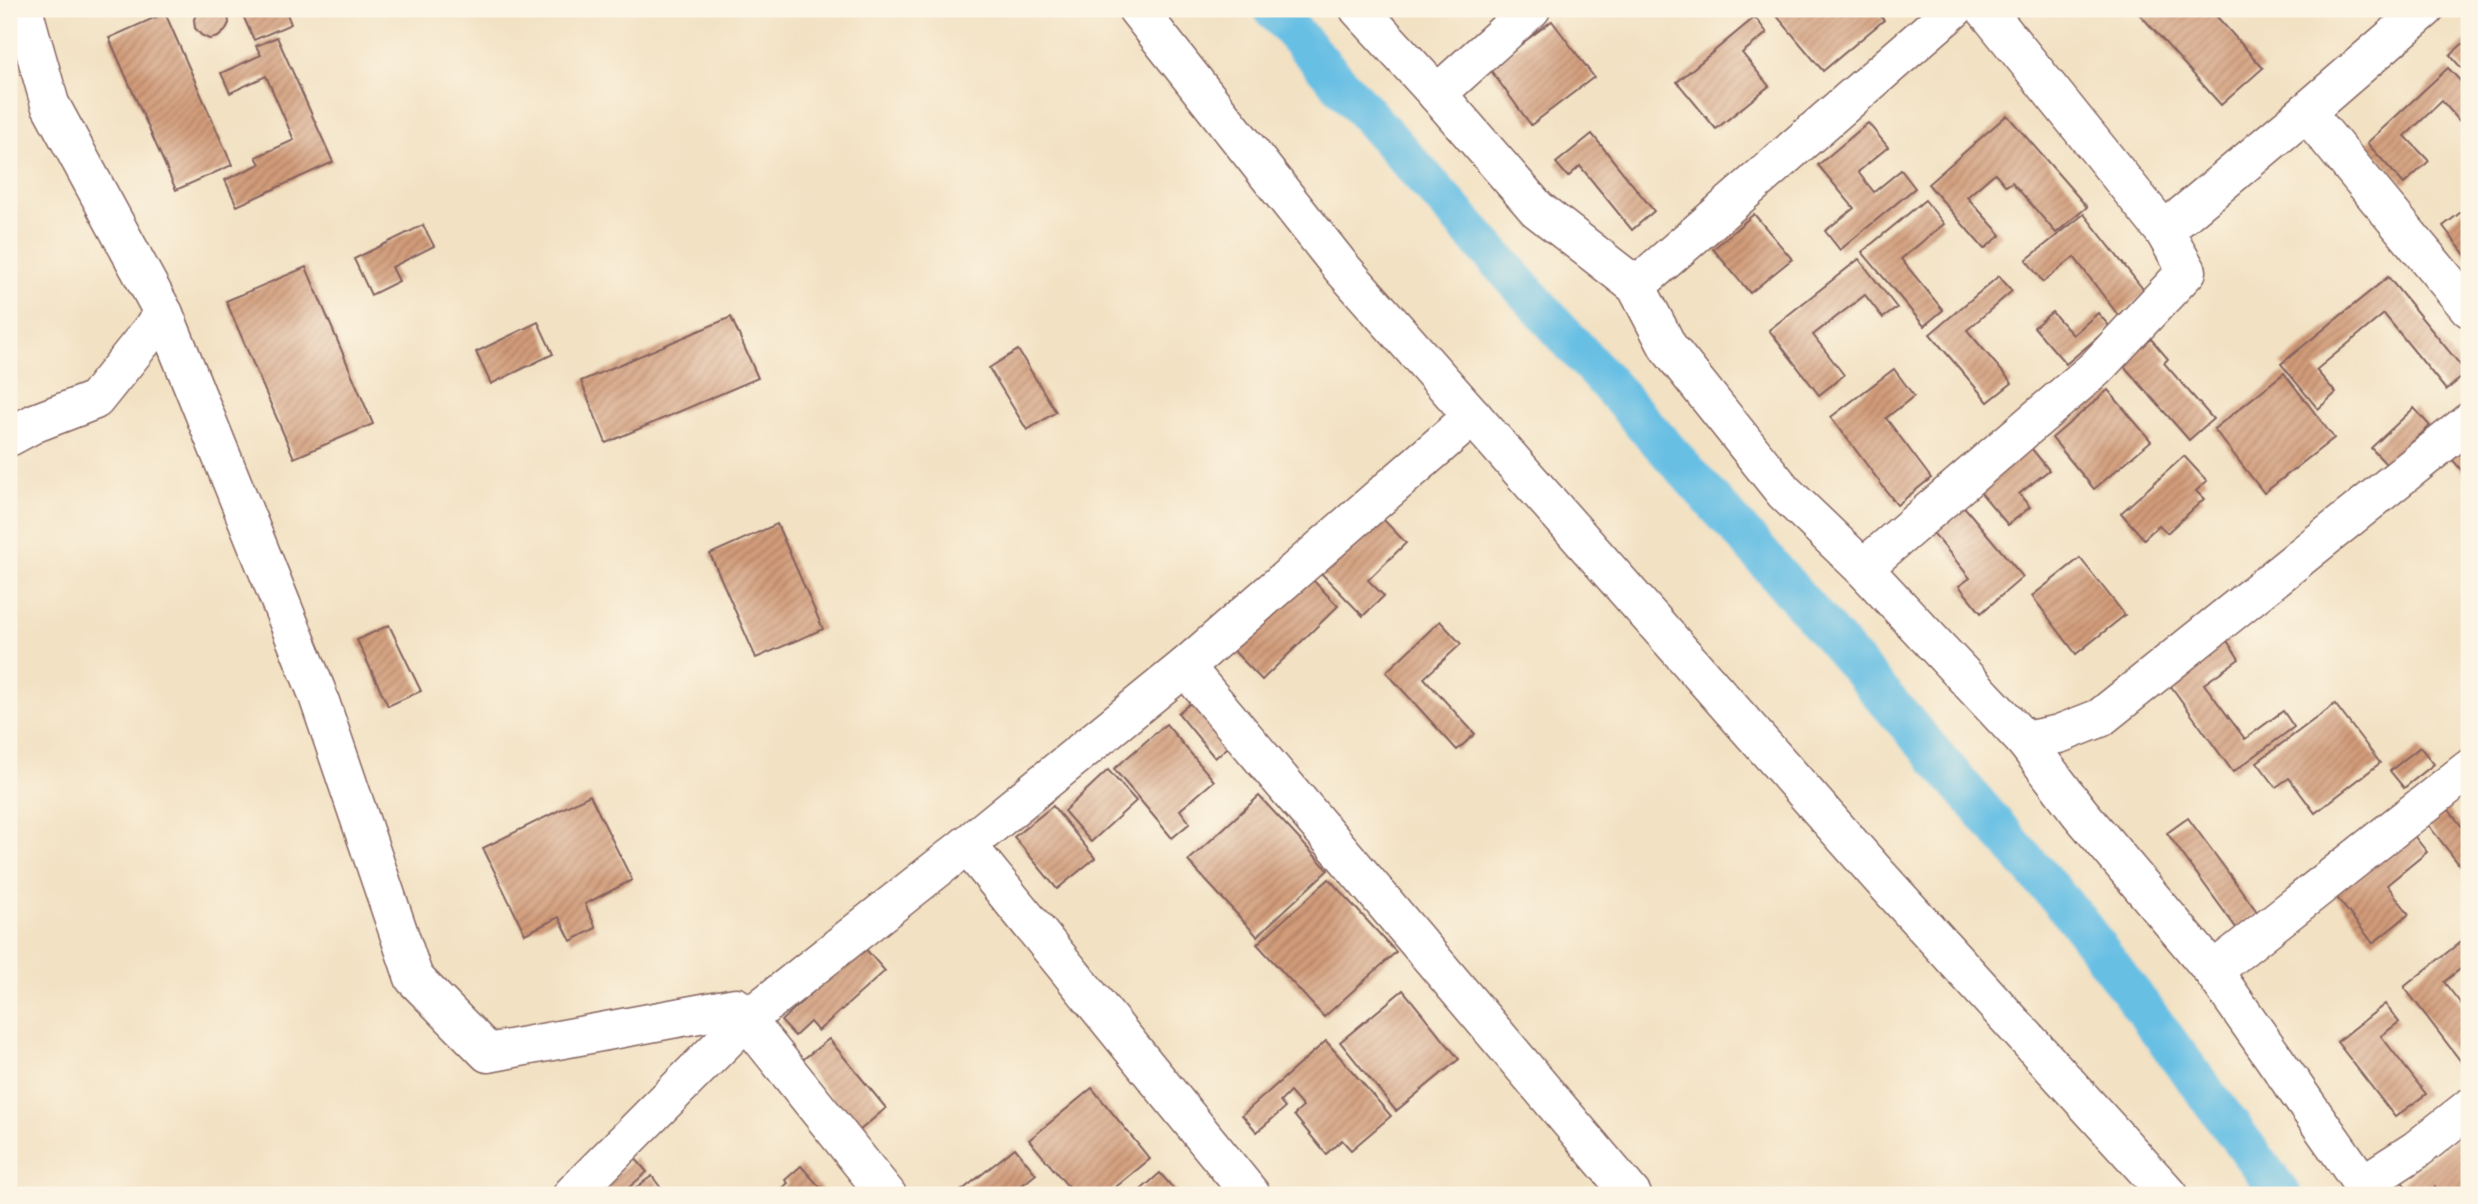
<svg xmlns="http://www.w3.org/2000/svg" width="2478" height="1204" viewBox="0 0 2478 1204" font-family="'EB Garamond',serif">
	<defs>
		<pattern id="building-hatch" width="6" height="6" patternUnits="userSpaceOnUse" patternTransform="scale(1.75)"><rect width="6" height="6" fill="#d19b79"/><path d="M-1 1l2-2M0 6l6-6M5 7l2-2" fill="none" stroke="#ac7e63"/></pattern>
	</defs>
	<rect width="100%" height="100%" fill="#fcf5e5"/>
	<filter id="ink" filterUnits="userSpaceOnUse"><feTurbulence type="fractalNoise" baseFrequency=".0143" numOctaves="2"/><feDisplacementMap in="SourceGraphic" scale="14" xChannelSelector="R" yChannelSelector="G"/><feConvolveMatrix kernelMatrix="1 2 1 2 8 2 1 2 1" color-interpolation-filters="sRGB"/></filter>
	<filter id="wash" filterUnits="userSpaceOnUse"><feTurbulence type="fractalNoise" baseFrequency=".00686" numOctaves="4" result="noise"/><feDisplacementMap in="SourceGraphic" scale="28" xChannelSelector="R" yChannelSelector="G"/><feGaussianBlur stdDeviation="1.57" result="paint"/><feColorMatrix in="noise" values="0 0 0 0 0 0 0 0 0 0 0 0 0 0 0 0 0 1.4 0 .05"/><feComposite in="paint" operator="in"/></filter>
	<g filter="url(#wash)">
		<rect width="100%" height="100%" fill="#f2e1c2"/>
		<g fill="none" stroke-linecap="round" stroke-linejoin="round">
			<polyline stroke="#67bfe4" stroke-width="40" points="1273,9 1755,548 2075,917 2282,1195"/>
		</g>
		<g id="blocks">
			<g fill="url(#building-hatch)">
				<polygon points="199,9 223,9 228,14 229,23 225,31 218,37 209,39 201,35 195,28 194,19"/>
				<polygon points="240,9 285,9 291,24 254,40"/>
				<polygon points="1771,9 1875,9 1884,20 1823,71"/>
				<polygon points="2135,9 2210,9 2263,68 2221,105"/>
				<polygon points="165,13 232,165 176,190 109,38"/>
				<polygon points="1755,17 1767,33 1742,53 1769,86 1716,129 1677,82"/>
				<polygon points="1552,21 1594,77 1531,125 1489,68"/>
				<polygon points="277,37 333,162 237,206 225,180 260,164 256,157 294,140 266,76 230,93 221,73 261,55 256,46"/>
				<polygon points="2469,38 2469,77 2450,55"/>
				<polygon points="2448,68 2469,90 2469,119 2463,125 2442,101 2405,136 2429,161 2404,184 2367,143"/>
				<polygon points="2007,115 2087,207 2056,233 2012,182 2006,186 1995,173 1967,197 2001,235 1984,249 1928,184"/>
				<polygon points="1868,123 1888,147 1858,172 1874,192 1901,170 1915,188 1840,250 1825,231 1854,208 1818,165"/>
				<polygon points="1592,134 1654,211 1632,230 1580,166 1568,177 1556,163"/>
				<polygon points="1925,200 1944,224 1901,259 1943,310 1924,326 1862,252"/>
				<polygon points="2469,206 2469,260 2443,226"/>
				<polygon points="1754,214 1792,259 1750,293 1713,249"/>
				<polygon points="2084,214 2146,293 2118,315 2074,257 2043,282 2026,260"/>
				<polygon points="423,225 434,246 392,267 399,281 371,295 354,259"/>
				<polygon points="1859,259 1897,308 1883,318 1865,295 1813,335 1844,375 1819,395 1769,330"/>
				<polygon points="306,267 373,424 294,458 226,301"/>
				<polygon points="1999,276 2012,291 1967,330 2012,383 1988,402 1930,334"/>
				<polygon points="2388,277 2467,373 2446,390 2384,314 2316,370 2336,393 2318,409 2281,364"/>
				<polygon points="2052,312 2073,335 2098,313 2110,327 2066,364 2034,327"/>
				<polygon points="731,317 758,378 606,443 581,381"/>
				<polygon points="538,322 553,354 491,384 476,352"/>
				<polygon points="2151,339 2168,359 2164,363 2213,419 2189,440 2123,365"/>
				<polygon points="1018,350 1056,412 1027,430 989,368"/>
				<polygon points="1894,369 1914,396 1886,418 1931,478 1897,505 1831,417"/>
				<polygon points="2284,373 2334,438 2264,493 2214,429"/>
				<polygon points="2108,390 2151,441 2094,489 2052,438"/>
				<polygon points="2414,408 2430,426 2387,465 2371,448"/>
				<polygon points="2469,442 2469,479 2451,458"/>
				<polygon points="2028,444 2049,470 2019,494 2030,507 2008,525 1976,487"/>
				<polygon points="2184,456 2207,481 2196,491 2204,499 2167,533 2159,525 2144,539 2121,513"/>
				<polygon points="1961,503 2023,577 1981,613 1959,586 1970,578 1930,529"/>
				<polygon points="1379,515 1406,543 1368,580 1384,596 1363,616 1320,572"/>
				<polygon points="777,524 823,629 756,658 710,554"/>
				<polygon points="2080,558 2125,615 2076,654 2032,596"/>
				<polygon points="1310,577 1338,606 1262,680 1233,650"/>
				<polygon points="1440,621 1461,644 1424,678 1475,734 1457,750 1386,672"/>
				<polygon points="389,625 421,691 388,706 357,640"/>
				<polygon points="2224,636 2239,659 2204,684 2245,739 2283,711 2294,727 2233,772 2165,678"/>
				<polygon points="1197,698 1233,743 1215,758 1178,713"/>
				<polygon points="2335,704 2380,763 2315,813 2289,778 2276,787 2257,762"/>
				<polygon points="1166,724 1214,781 1180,810 1190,823 1172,838 1114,769"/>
				<polygon points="2420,747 2434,764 2404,788 2390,771"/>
				<polygon points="1108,770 1136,801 1091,842 1064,811"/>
				<polygon points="590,795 632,880 585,904 596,928 571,941 559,917 525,934 483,848"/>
				<polygon points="1259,796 1328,870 1257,936 1188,861"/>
				<polygon points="1053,806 1095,858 1057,889 1014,837"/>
				<polygon points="2446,806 2469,836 2469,877 2426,822"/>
				<polygon points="2188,818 2258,913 2237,929 2167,833"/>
				<polygon points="2411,832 2427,852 2387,885 2409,914 2373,943 2334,894"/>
				<polygon points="1329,879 1396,952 1324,1017 1257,944"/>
				<polygon points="2469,935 2469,962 2444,982 2469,1014 2469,1072 2404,987"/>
				<polygon points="863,946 885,971 818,1031 810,1022 795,1036 781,1021"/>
				<polygon points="1403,990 1459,1059 1396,1111 1340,1042"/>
				<polygon points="2385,1004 2399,1022 2381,1036 2426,1094 2395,1117 2337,1042"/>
				<polygon points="829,1039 886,1108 859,1131 801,1061"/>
				<polygon points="1326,1041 1391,1116 1351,1150 1342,1140 1326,1154 1294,1115 1303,1107 1290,1092 1280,1102 1285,1108 1257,1132 1242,1115"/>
				<polygon points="1092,1088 1150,1159 1106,1195 1075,1195 1029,1140"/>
				<polygon points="2469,1128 2469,1195 2441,1195 2435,1187 2425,1195 2413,1195 2402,1182"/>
				<polygon points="1015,1148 1036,1174 1010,1195 956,1195"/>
				<polygon points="635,1158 647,1172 620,1195 614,1195 605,1184"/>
				<polygon points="801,1166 827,1195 775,1195 788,1183 785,1180"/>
				<polygon points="1160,1173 1179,1195 1135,1195"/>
				<polygon points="652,1176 666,1195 634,1195 631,1191"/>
			</g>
		</g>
	</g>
	<g filter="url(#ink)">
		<use href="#blocks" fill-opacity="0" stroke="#856360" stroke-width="2"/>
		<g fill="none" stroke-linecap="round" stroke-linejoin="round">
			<defs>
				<g id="street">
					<polyline points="23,9 50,104 164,314 316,690 414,978 488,1053 736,1007 887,1195"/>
					<polyline points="1359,9 1437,94 1537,209 1636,286 1668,347 1784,492 1863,568 2025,741 2080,813 2213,971 2370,1195"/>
					<polyline points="1437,94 1531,9"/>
					<polyline points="2306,112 2469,308"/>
					<polyline points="2164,231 2306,112 2425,9"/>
					<polyline points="1636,286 1954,9"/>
					<polyline points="9,437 35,423 95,400 164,314"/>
					<polyline points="1863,568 2096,368 2187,271 2164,231 1985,9"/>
					<polyline points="1185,667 1632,1195"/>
					<polyline points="2025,741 2059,734 2100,718 2469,422"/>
					<polyline points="967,845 1251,1195"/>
					<polyline points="2213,971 2469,769"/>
					<polyline points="2362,1185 2416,1150 2469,1108"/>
					<polyline points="572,1195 746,1020 967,845 1185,667 1473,416"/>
				</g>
				<polyline id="secondary" points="1137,9 1341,267 1878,875 2169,1195"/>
			</defs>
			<use href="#street" stroke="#856360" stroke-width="41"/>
			<use href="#secondary" stroke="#856360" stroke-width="41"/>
			<use href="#street" stroke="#fff" stroke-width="38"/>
			<use href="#secondary" stroke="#fff" stroke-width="38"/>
		</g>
	</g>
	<rect width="2478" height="1204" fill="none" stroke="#fcf5e5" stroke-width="35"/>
</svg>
